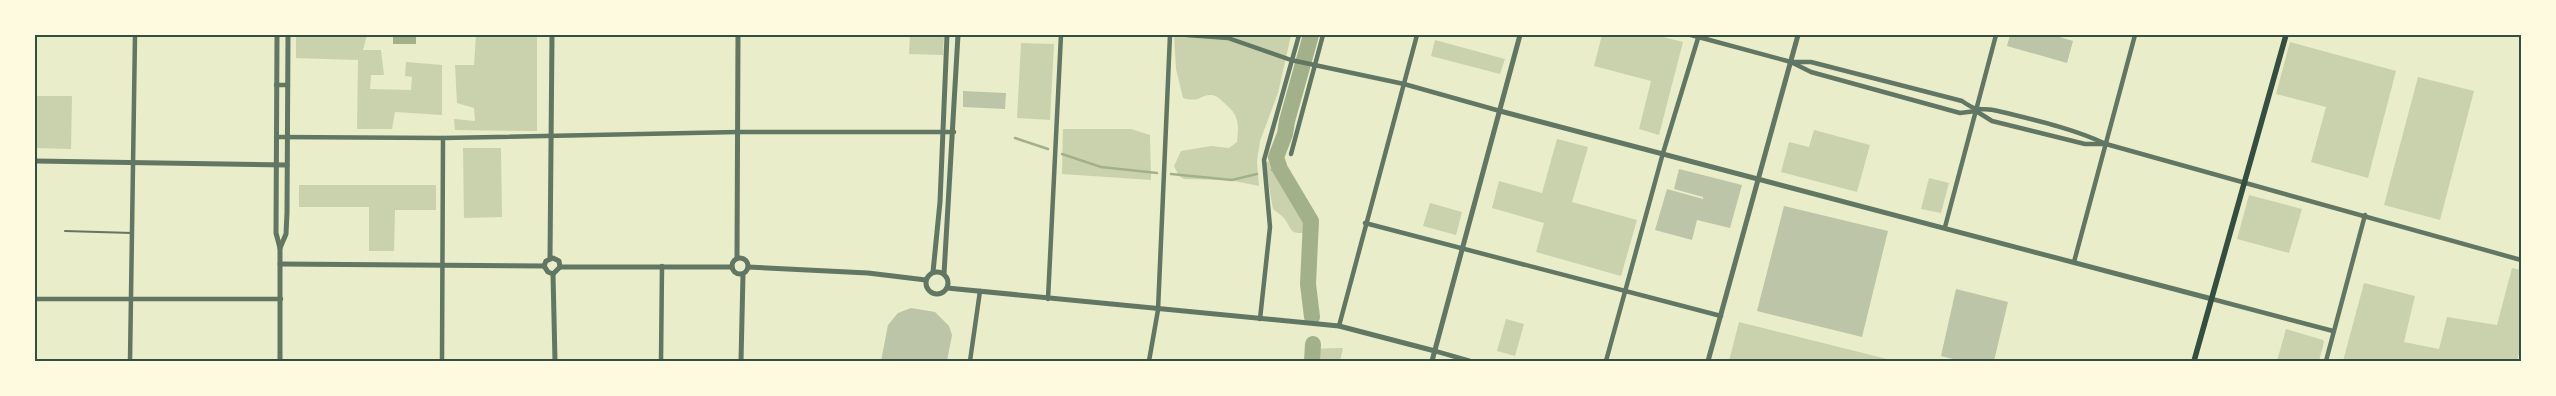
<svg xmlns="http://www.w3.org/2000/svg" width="2556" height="396" viewBox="0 0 2556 396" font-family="Roboto,sans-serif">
	<rect width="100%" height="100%" fill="#e9edc9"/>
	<g fill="#cad2ad">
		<polygon points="296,35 367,35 363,50 381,50 384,75 371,75 370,89 411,90 412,77 405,76 406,62 442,65 442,115 395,112 392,129 357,129 358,60 296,58"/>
		<polygon points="476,35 537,35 537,131 455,130 454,119 475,121 474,108 457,103 455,65 474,65"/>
		<polygon points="910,35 944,35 943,55 909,54"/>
		<path d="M1174,35H1291L1278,93L1260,141L1257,161L1259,186L1229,180L1184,179L1179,176L1174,166L1181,151L1211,146L1229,148L1237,142C1239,121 1239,115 1222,101C1219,98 1217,96 1212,95C1200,94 1201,103 1183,98L1176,69Z"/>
		<polygon points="1602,35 1655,35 1683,42 1659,135 1639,129 1651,81 1594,66"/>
		<polygon points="1435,40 1505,59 1500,74 1431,56"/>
		<polygon points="2290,42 2396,71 2368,178 2311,162 2326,107 2276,94"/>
		<polygon points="1021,43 1054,44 1050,120 1017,118"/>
		<polygon points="2418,77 2474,91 2440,220 2384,205"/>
		<polygon points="35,96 72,96 71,149 35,148"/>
		<polygon points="1063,129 1131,129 1150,135 1151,180 1062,174"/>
		<polygon points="1814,130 1870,145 1857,192 1781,172 1789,142 1809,147"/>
		<polygon points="1557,139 1588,147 1572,202 1637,220 1621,276 1536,252 1544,223 1492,208 1499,181 1542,193"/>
		<polygon points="463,148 501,148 502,217 464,218"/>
		<path d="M1268,161L1304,213L1307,225L1304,233C1288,234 1292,227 1283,217C1280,214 1276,212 1273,209L1265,163Z"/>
		<polygon points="1929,178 1949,183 1941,213 1921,209"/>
		<polygon points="299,185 436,185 436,210 395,210 394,251 369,251 369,207 299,207"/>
		<polygon points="2249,195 2302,209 2289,253 2237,239"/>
		<polygon points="1430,203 1462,212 1456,235 1423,226"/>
		<polygon points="2512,268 2521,270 2521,346 2517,361 2343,361 2364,283 2415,296 2404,342 2439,349 2447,317 2497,325"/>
		<polygon points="1506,319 1524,324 1515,356 1497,351"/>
		<polygon points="1739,322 1895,361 1729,361"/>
		<polygon points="2286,329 2323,340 2324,342 2319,361 2277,361"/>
		<polygon points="1343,348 1340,361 1306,361 1306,349"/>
	</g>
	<rect fill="#a3b18a" x="393" y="35" width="23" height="9"/>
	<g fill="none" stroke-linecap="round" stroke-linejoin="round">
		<g stroke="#a3b18a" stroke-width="2.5">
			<polyline points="1015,138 1048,149"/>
			<polyline points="1062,154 1101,167 1157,173"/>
			<polyline points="1272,170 1280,169"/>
			<polyline points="1171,174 1232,180 1257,174"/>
		</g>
		<g stroke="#a3b18a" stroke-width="16">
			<polyline points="1311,35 1287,121 1285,134 1276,157 1280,169 1311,221 1308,284 1312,317"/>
			<polyline points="1312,361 1313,344"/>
		</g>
	</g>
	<g fill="#bcc5a7">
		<polygon points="2010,35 2053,35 2073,41 2067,63 2007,46"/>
		<polygon points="963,91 1006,93 1005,109 963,107"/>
		<polygon points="1679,169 1742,185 1730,228 1697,220 1692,240 1655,230 1667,189 1703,199 1703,197 1674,189"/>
		<polygon points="1784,206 1888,231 1862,337 1757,311"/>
		<polygon points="1956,289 2008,302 1994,361 1961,361 1941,356"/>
		<polygon points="911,308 935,312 949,326 952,335 947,361 881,361 888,325 898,313"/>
	</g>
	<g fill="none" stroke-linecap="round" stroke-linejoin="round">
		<polyline stroke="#617663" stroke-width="2" points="65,231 132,233"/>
		<g stroke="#617663" stroke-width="4.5">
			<polyline points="1187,35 1228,38 1291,60 1404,84 1500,111"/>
			<polyline points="1691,35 1791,62 1811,72 1960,113 1976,111 1992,121 2085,144 2104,144"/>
			<path d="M1791,62H1811L1962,101C1982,115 1980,106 1998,111C2034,120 2072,128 2106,144L2521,260"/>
			<polyline points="276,85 288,85"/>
			<polyline points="276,137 443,138 738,132 954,132"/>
			<polyline points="1291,154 1323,35"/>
			<polyline points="1365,223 1721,316"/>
			<polyline points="1945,227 1996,35"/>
			<polyline points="2074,262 2135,35"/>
			<polyline points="35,299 281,299"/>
			<polyline points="1048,299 1061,35"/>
			<polyline points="2212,299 2333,331"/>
			<polyline points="1260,319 1270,227 1264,160 1299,35"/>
			<polyline points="1339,326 1417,35"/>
			<polyline points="1435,351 1470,361"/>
			<polyline points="130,361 135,35"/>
			<polyline points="442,361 443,138"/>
			<polyline points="661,361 662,266"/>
			<polyline points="970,361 980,291"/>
			<polyline points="1149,361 1158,310 1170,35"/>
			<polyline points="1606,361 1663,153 1699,35"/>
			<polyline points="2326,361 2365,215"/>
		</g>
		<g stroke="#617663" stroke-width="5">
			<polyline points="277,35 276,233 280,248 280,361"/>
			<polyline points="1500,111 2212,299"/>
			<polyline points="35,161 287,165"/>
			<polyline points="280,248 286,234 287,213 288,35"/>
			<circle cx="740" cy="266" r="8"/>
			<polyline points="550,258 552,35"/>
			<polyline points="737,258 738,35"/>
			<polyline points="280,264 544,266"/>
			<polyline points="544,266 546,261 553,258 559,261 560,267"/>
			<polyline points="544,266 548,272 553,274 560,267"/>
			<polyline points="560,267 732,267"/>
			<polyline points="748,267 868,273 926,280"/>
			<circle cx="937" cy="283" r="11"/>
			<polyline points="933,272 940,202 947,35"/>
			<polyline points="553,274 555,361"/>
			<polyline points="944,274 958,35"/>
			<polyline points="947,288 1339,326 1435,351"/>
			<polyline points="741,361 743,274"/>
			<polyline points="1432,361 1520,35"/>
			<polyline points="1708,361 1798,35"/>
		</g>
		<polyline stroke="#344e41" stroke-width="5.5" points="2194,361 2286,35"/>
	</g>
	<rect width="2556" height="396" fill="none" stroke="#fefae0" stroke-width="72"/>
	<rect x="36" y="36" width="2484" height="324" fill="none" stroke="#344e41" stroke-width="2"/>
</svg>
